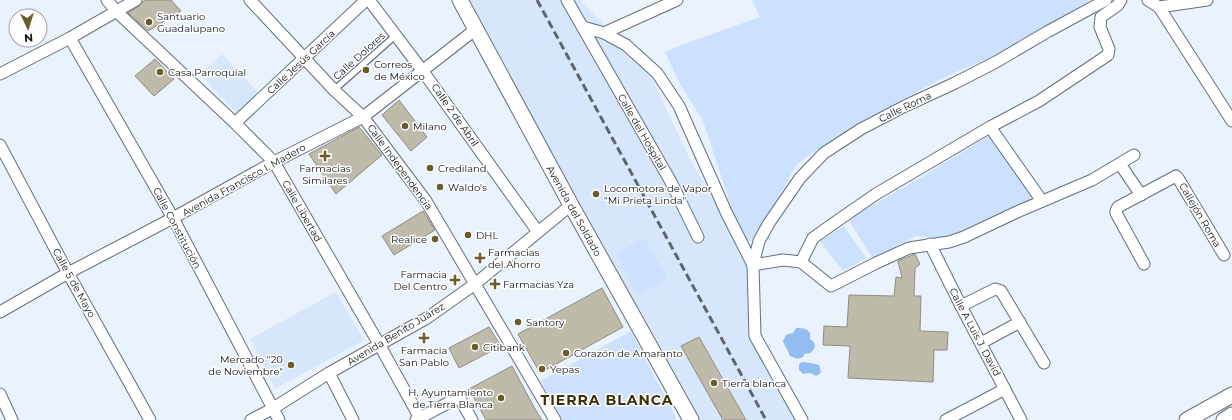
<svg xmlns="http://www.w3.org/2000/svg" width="1232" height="420" viewBox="0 0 1232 420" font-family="Montserrat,sans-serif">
	<rect width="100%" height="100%" fill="#e9f2fd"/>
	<g fill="#d7e7fb">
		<polygon points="468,0 580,0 648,70 690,159 749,262 757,332 807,420 696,420"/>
		<polygon points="222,54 259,94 237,114 200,74"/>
		<polygon points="336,292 364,340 275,389 250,339"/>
	</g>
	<g fill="#cbe1fd">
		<polygon points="752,0 1091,0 988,59 949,75 864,120 841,134 797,164 759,233 751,241 743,238 736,221 703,121 680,84 665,52 684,44 760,17"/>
		<polygon points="992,134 1018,173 1033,199 954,239 915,236 873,259 848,219 915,181"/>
		<polygon points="844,226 866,258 843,271 820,241"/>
		<polygon points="644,238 668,279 637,295 616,254"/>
		<polygon points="631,331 676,418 673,420 563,420 541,381"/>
	</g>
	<g fill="#93bdf2">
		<path d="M796,328C804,328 812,329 810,339L814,342L815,347L811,353L804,354L803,357L798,359L790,356C788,350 785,347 783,341L786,335L793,333Z"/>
		<path d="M802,362L811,363L819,365L821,372C815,379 816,374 809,373C807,373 805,374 803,374L799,370V364Z"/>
	</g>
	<g fill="#bfbbab" stroke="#918c7e">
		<polygon points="146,0 171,0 181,11 148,31 128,13 139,6 142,2"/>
		<polygon points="155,59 174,79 154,96 135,76"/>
		<polygon points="399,100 427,137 411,151 382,115"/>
		<polygon points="359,127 382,155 336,194 309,154"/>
		<polygon points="423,211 435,230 394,255 382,236"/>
		<polygon points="915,254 920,264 915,268 914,296 921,296 920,331 948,332 947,350 934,350 933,382 848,378 850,346 823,345 824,326 847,327 849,295 894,296 896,277 902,278 898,261"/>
		<polygon points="602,288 623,327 540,373 518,334"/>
		<polygon points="489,327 501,346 459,368 449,348"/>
		<polygon points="699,337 746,420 723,420 681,346"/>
		<polygon points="512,366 534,407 542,420 486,420 469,389"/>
	</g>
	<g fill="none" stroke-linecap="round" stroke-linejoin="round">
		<defs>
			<polyline id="lane" points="334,90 396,35"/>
			<g id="street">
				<polyline points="107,0 116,11 235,123 274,162 379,344 421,420"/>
				<polyline points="250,0 334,90 363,117 426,201 555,420"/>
				<polyline points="369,0 422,70 538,232"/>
				<polyline points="567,0 671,182 698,237"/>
				<polyline points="1148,0 1159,7 1232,121"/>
				<polyline points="1159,7 1207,0"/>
				<polyline points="583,27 604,33 626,45 657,73 679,106 727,214 753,265"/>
				<polyline points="604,33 677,0"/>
				<polyline points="70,38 173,218 279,420"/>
				<polyline points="0,74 70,38 136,0"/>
				<polyline points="235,123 366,0"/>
				<polyline points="990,127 1042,201"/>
				<polyline points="0,145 68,273 150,420"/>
				<polyline points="1120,164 1141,195"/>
				<polyline points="930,244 961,306 1021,420"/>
				<polyline points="801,262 813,238 837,221 876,194 990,127 1039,101 1108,55 1109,49 1100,27 1101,17 1118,5 1121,0"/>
				<polyline points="1144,264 1116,213 1116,211 1118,207 1176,176 1178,178 1224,255"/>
				<polyline points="753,265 783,260 801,262 831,286 876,263 909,248 949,242 964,237 1017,212 1092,180 1134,155"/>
				<polyline points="961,306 995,289 1001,291 1044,363"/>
				<polyline points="0,312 68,273 173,218 274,162 363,117 476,29"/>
				<polyline points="981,343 1020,322"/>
				<polyline points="329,373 353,420"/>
				<polyline points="0,394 12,420"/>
				<polyline points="251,420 272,409 329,373 427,318 475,284 571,205"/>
				<polyline points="416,420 459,397 472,420"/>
				<polyline points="802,420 755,336 753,265 759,241 769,223 800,178 824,153 861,129 905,106 955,83 996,62 1047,32 1106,0"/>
				<polyline points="946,420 1005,389"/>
			</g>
			<g id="secondary">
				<polyline points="460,0 571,205 691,420"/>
				<polyline points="1187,420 1232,395"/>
				<polyline points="1224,420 1232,415"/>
			</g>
		</defs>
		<use href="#lane" stroke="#656f7b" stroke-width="8"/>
		<use href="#street" stroke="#656f7b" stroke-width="13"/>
		<use href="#secondary" stroke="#656f7b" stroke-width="17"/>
		<use href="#lane" stroke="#fff" stroke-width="5.5"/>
		<use href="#street" stroke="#fff" stroke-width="11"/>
		<use href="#secondary" stroke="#fff" stroke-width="15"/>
		<polyline stroke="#60656c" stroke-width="3" stroke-dasharray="8 4" stroke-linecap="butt" points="537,0 766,420"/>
	</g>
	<g fill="#6a5c29" stroke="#fefefe" stroke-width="1.5">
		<circle cx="149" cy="22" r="4"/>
		<circle cx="366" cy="70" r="4"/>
		<circle cx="160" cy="72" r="4"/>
		<circle cx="405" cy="126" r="4"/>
		<path d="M323 150h4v4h4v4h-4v4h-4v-4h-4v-4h4z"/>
		<circle cx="430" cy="168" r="4"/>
		<circle cx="440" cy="187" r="4"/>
		<circle cx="596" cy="194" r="4"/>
		<circle cx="468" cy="235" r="4"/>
		<circle cx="435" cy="239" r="4"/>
		<path d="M478 252h4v4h4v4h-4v4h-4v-4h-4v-4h4z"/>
		<path d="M453 274h4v4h4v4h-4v4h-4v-4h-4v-4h4z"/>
		<path d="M493 278h4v4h4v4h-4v4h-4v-4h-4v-4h4z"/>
		<circle cx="518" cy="322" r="4"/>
		<path d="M422 332h4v4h4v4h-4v4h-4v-4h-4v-4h4z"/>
		<circle cx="475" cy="347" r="4"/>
		<circle cx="566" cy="353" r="4"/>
		<circle cx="291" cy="365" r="4"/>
		<circle cx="542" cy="369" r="4"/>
		<circle cx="714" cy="383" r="4"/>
		<circle cx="501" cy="398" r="4"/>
	</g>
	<g text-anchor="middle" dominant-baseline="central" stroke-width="3" stroke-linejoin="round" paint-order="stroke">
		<g font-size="10" fill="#111419" stroke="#fefefe" text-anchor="start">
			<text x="157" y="16">Santuario<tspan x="157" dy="12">Guadalupano</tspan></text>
			<text x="374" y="64">Correos<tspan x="374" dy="12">de México</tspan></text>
			<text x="168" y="72">Casa Parroquial</text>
			<text x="413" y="126">Milano</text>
			<text x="325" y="168" text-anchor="middle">Farmacias<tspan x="325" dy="12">Similares</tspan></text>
			<text x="438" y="168">Crediland</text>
			<text x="448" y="187">Waldo's</text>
			<text x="604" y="188">Locomotora de Vapor<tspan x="604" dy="12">"Mi Prieta Linda"</tspan></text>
			<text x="476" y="235">DHL</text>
			<text x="427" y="239" text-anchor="end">Realice</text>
			<text x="488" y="252">Farmacias<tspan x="488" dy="12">del Ahorro</tspan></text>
			<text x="447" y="274" text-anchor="end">Farmacia<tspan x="447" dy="12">Del Centro</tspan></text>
			<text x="503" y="284">Farmacias Yza</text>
			<text x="526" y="322">Santory</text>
			<text x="483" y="347">Citibank</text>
			<text x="424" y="350" text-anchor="middle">Farmacia<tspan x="424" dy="12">San Pablo</tspan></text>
			<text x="574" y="353">Corazón de Amaranto</text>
			<text x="283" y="359" text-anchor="end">Mercado "20<tspan x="283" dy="12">de Noviembre"</tspan></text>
			<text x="550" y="369">Yepas</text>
			<text x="722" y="383">Tierra blanca</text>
			<text x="493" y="392" text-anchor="end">H. Ayuntamiento<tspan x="493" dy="12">de Tierra Blanca</tspan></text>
		</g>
		<g font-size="10" fill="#111419" stroke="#fefefe">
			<text transform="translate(359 56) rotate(-42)">Calle Dolores</text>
			<text transform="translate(301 62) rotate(-43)">Calle Jesús García</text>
			<text transform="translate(905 107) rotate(-26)">Calle Roma</text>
			<text transform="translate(455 115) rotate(55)">Calle 2 de Abril</text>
			<text transform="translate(642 132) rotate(60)">Calle del Hospital</text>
			<text transform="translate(400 167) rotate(54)">Calle Independencia</text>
			<text transform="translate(244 180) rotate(-29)">Avenida Francisco I. Madero</text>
			<text transform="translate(302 211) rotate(60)">Calle Libertad</text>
			<text transform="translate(574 211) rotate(61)">Avenida del Soldado</text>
			<text transform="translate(1200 215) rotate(60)">Callejón Roma</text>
			<text transform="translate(177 228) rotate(62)">Calle Constitución</text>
			<text transform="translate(74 283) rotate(61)">Calle 5 de Mayo</text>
			<text transform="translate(975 332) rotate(62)">Calle A Luis J. David</text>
			<text transform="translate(396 334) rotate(-31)">Avenida Benito Juárez</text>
		</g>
		<g font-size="14" font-weight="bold" letter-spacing="1" fill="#3c3106" stroke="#fefefe">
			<text x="607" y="400">TIERRA BLANCA</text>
		</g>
	</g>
	<g transform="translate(28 28) rotate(176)"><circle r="19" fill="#fefefe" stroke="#9fa0a2"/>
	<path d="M0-3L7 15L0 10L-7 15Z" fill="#6a5c29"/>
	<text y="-6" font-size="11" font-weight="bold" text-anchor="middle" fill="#111419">N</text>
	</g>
</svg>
